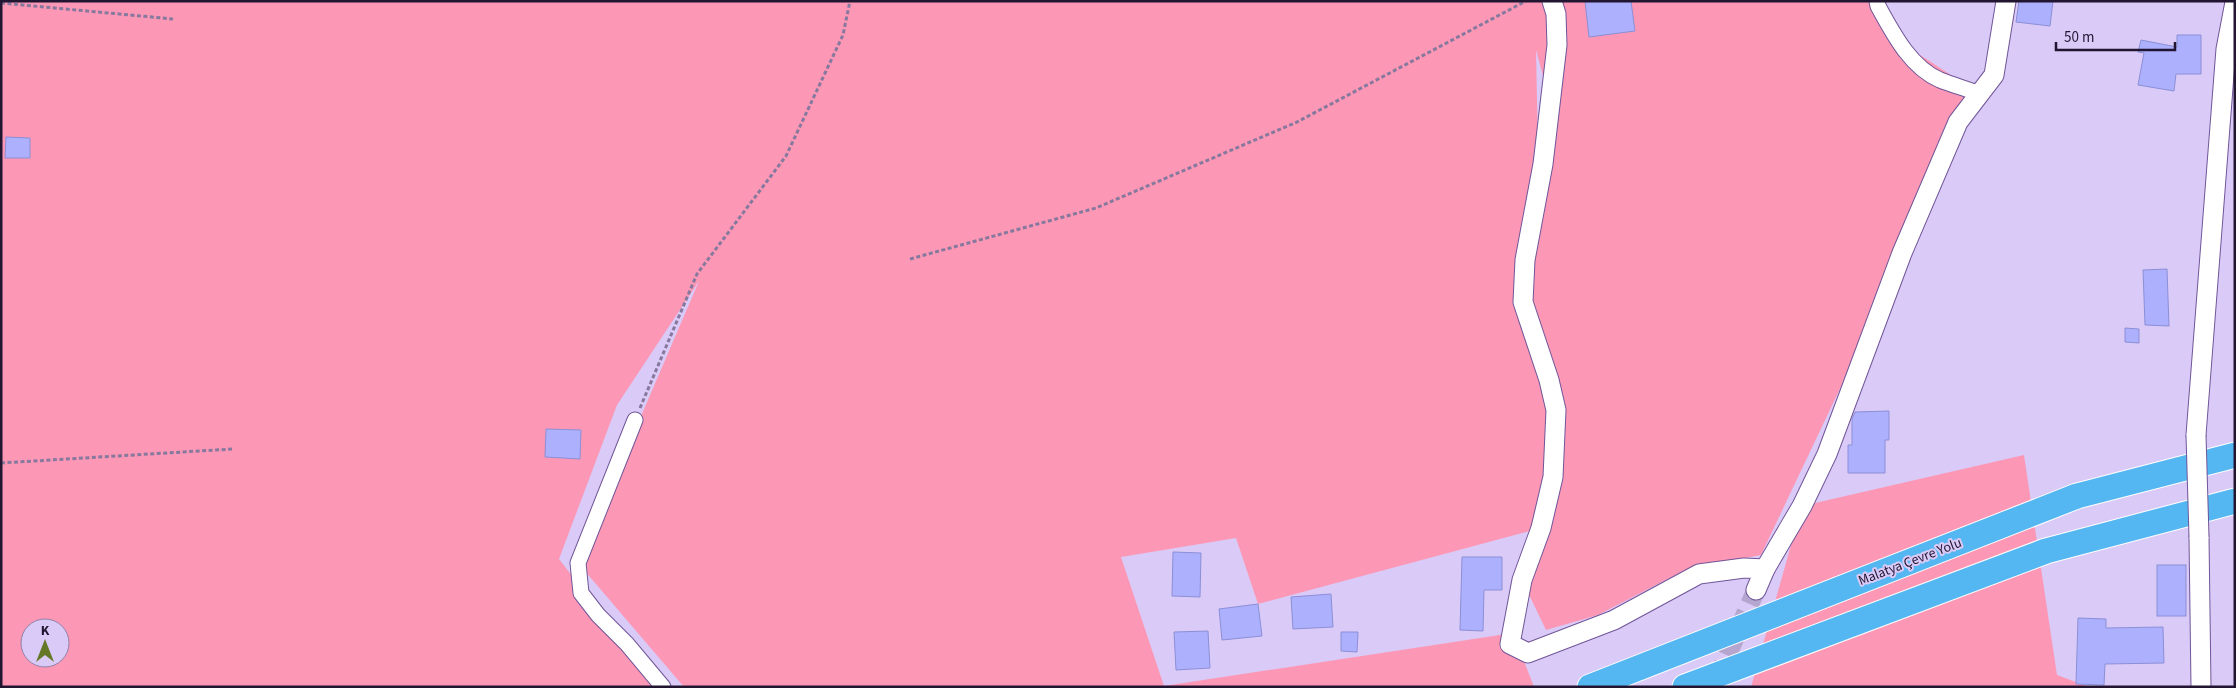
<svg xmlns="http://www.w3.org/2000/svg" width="2236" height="688" viewBox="0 0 2236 688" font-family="'Source Sans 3',sans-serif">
	<rect width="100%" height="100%" fill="#dacaf7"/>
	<g fill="#fc98b5" fill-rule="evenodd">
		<path d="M1,1H1884L1897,40L1980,94L1761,555L1685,570L1598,615L1546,630L1522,580L1537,529L1258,604L1236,538L1121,557L1164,686L1513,633L1534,687H684L578,563L699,281L617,405L559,559L658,687H1ZM1536,50L1554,116L1539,201ZM30,628H60V658H30Z"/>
		<polygon points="2024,455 2057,675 2089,687 1751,687 1802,506"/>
	</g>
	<g fill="#adb0fc" stroke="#8c8fd7">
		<polygon points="1585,1 1631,1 1635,31 1589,37"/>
		<polygon points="2019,1 2053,1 2050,26 2016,22"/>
		<polygon points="2177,35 2201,35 2201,74 2176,74 2174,91 2138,85 2144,53 2138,52 2141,40 2177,47"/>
		<polygon points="6,137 30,138 30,158 5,158"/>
		<polygon points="2167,269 2169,326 2145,325 2143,270"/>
		<polygon points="2125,328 2139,329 2139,343 2125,342"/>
		<polygon points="1889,411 1889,440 1885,440 1885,473 1848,473 1848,445 1852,445 1852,419 1855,412"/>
		<polygon points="546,429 581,430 580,459 545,457"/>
		<polygon points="1173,552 1201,553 1200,597 1172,596"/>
		<polygon points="1462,557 1502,557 1502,590 1484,590 1483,631 1460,630"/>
		<rect x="2157" y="565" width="29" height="51"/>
		<polygon points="1331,594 1333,627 1293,629 1291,597"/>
		<polygon points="1258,604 1262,636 1222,640 1219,609"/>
		<polygon points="2078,618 2106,619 2106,628 2163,627 2164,663 2105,664 2104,685 2076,684"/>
		<polygon points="1208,631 1210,668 1176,670 1174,632"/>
		<polygon points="1341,632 1358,632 1357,652 1341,651"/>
	</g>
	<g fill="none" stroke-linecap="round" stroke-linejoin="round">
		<polyline stroke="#b5a6cf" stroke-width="19" stroke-dasharray="19 9" stroke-linecap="butt" points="1716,681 1756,590"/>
		<defs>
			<g id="minor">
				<path d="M1877,1L1878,6C1893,33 1910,67 1940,80C1953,85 1967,89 1980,94"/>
				<polyline points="635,420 578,563 581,593 598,615 627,644 663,687"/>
			</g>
			<g id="tertiary">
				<polyline points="1552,1 1556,14 1557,45 1543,164 1525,260 1523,302 1549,380 1556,410 1553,477 1541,528 1522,580 1510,644 1528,653 1614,620 1699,574 1744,568 1765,569 1756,590"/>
				<polyline points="2196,435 2226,49 2235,2"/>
				<polyline points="2199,537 2201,687"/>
				<polyline points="1765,569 1802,506 1827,454 1902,253 1958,122 1994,75 2006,1"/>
			</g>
			<g id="trunk">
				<polyline points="1590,687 2077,496 2235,455"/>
				<polyline points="1685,687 2046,551 2235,501"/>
			</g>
		</defs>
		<use href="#minor" stroke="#705598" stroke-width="17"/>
		<use href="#tertiary" stroke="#705598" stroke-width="21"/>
		<use href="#trunk" stroke="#fff" stroke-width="27"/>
		<g stroke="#87799e" stroke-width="3" stroke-dasharray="4 2.5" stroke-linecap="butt">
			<polyline points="1,3 173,19"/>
			<polyline points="910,259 1096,208 1297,122 1526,1"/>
			<polyline points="640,408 697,274 786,156 843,35 850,1"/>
			<polyline points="1,463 232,449"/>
		</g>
		<use href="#minor" stroke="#fff" stroke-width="15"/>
		<use href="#tertiary" stroke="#fff" stroke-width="19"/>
		<use href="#trunk" stroke="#54b7f2" stroke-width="25"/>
		<defs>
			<polyline id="tertiary-bridge" points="2196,435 2199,537"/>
		</defs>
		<use href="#tertiary-bridge" stroke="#705598" stroke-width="21" stroke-linecap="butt"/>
		<use href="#tertiary-bridge" stroke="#fff" stroke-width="19"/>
	</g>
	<g text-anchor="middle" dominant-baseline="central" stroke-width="4" stroke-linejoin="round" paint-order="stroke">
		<g font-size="14" fill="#211531" stroke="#dacaf7">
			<text transform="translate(1910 562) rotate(-21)">Malatya Çevre Yolu</text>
		</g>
	</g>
	<rect width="2236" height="688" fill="none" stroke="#211531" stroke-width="5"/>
	<g transform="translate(45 643)"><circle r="24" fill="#dacaf7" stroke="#9082a8"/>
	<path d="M0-4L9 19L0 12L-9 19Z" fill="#657828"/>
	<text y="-8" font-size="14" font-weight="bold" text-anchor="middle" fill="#211531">K</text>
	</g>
	<path d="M2056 42v8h119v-8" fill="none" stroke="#211531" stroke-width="2.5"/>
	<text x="2064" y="42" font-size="15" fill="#211531" stroke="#dacaf7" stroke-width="4" paint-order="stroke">50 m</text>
</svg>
